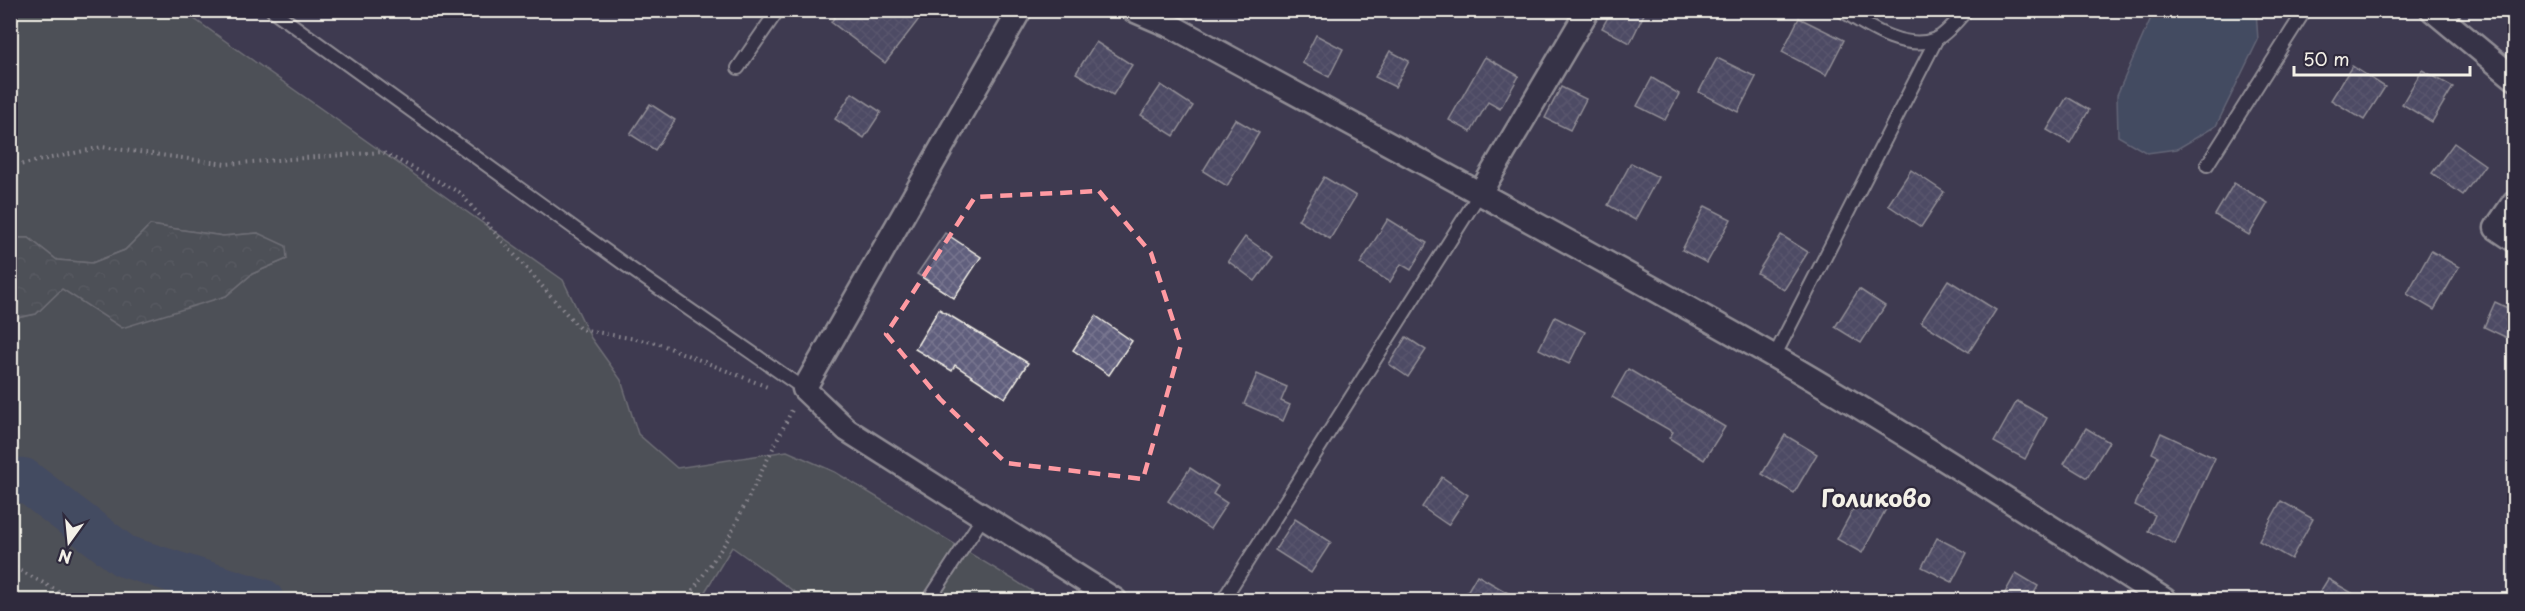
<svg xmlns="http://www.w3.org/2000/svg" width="2525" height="611" viewBox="0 0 2525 611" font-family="'Playpen Sans',sans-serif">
	<defs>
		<pattern id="forest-crowns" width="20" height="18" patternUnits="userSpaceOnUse" patternTransform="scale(1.5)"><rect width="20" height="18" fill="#5f6a5f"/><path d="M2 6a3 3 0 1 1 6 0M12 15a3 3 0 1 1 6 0" fill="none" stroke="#778076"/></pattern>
		<pattern id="building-cross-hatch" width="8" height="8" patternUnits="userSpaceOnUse" patternTransform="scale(1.5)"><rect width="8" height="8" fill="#615f7d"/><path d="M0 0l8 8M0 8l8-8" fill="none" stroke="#78768f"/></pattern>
	</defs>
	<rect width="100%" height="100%" fill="#3e3a50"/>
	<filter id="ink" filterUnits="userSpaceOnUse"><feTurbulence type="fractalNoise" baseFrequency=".0167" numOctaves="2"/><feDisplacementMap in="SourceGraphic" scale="12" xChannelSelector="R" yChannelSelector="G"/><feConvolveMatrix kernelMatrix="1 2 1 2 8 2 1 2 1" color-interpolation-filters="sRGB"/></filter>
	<g filter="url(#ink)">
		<polygon fill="#5f6a5f" stroke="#aaaea4" stroke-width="1.5" points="10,11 183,11 563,280 591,338 621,380 638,434 677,468 787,451 835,472 1047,600 806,600 732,547 700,600 11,600 11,319 36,314 61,289 226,296 252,274 287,259 258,233 223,236 150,225 125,250 92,263 57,260 29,238 11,238"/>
		<polygon fill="url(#forest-crowns)" stroke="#aaaea4" stroke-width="1.5" points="150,225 223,236 258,233 286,246 287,259 252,274 226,296 122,328 62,289 36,314 11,319 11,238 29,238 57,260 92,263 125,250"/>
		<polygon fill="#4c5f77" stroke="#8f99a4" stroke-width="1.5" points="2154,11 2256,11 2258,40 2216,126 2177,149 2147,153 2118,136 2117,95"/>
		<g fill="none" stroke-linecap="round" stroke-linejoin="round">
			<polyline stroke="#4c5f77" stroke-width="42" points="10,478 23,479 124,556 263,600"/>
		</g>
		<g fill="url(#building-cross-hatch)" stroke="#f4f1e8" stroke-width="1.5">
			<polygon points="840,10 926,10 885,63 831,22"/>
			<polygon points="1612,10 1646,10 1630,43 1602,28"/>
			<polygon points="1799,18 1844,40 1826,75 1782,52"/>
			<polygon points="1316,35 1343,49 1329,77 1302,63"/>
			<polygon points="1096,42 1132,65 1113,95 1076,73"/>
			<polygon points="1390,51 1409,61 1395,87 1375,77"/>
			<polygon points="1485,57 1519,76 1500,109 1488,102 1471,132 1449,120"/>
			<polygon points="1717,58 1756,77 1738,112 1699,92"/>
			<polygon points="2352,66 2385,87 2364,120 2331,100"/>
			<polygon points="2422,70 2453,87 2432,122 2402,104"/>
			<polygon points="1652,78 1679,94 1665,120 1637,106"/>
			<polygon points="1161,85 1193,106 1174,136 1141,115"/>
			<polygon points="1561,87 1586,99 1570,130 1545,118"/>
			<polygon points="852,93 881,112 864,138 835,119"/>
			<polygon points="2067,97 2089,110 2070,143 2047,130"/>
			<polygon points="650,104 675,120 655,150 630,134"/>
			<polygon points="1235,119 1259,133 1227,186 1203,171"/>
			<polygon points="2454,143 2485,165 2463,195 2432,173"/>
			<polygon points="1631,163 1658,177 1635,220 1608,205"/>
			<polygon points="1911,170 1944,192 1921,227 1888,205"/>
			<polygon points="1324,177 1356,196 1330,239 1298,220"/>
			<polygon points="2234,183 2268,203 2249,235 2215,215"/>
			<polygon points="1705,206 1731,219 1707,263 1682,250"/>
			<polygon points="1388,219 1427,243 1411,270 1401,264 1390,282 1360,264"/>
			<polygon points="945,233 981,257 954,298 917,274"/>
			<polygon points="1781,235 1808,252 1784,290 1757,273"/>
			<polygon points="1245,237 1273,257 1255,281 1228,261"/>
			<polygon points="2431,251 2459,267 2434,310 2407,294"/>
			<polygon points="1948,280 1996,310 1969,352 1921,322"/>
			<polygon points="1859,289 1885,306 1861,343 1835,327"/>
			<polygon points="2495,302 2514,311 2514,341 2484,327"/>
			<polygon points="939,309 1028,363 1005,398 955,365 952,371 915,349"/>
			<polygon points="1096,316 1132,341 1109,375 1073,350"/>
			<polygon points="1555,317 1585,332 1569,364 1539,349"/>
			<polygon points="1406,337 1426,350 1408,377 1389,364"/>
			<polygon points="1628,369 1725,427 1704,460 1669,438 1673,432 1612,397"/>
			<polygon points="1257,374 1287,387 1281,401 1290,405 1283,421 1244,404"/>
			<polygon points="2017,401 2047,418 2025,459 1994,442"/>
			<polygon points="2086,428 2109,442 2087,478 2064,464"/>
			<polygon points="2161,433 2215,458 2175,544 2148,531 2155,515 2135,505 2158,456 2152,453"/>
			<polygon points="1785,435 1817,454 1794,493 1762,474"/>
			<polygon points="1190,468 1218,486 1213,494 1227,503 1210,529 1168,501"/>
			<polygon points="1442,477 1468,495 1448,525 1422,507"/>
			<polygon points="1862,493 1887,507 1862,553 1837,539"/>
			<polygon points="2281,501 2313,519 2291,559 2259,541"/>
			<polygon points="1295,519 1331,542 1311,573 1275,550"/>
			<polygon points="1937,538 1967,553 1952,582 1922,567"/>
			<polygon points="2016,573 2038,586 2030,600 2001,600"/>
			<polygon points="1477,575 1520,600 1481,600 1467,592"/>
			<polygon points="2328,579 2364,600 2315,600"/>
		</g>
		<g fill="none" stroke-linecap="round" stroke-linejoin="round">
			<defs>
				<g id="lane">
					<polyline points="272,10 624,264 804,389"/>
					<path d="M1841,10C1867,26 1904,52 1936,39C1947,34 1958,19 1967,10"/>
					<polyline points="738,68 778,10"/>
					<polyline points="2207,165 2305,10"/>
					<polyline points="1774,357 1937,38"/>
					<polyline points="929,600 983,517"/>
					<polyline points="1223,600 1480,193"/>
				</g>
				<g id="street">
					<polyline points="1020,10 804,389 847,430 1115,600"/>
					<path d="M1133,10L1175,28C1375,137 1577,244 1775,357C1908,434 2036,518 2165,600"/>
					<polyline points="2432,10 2514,78"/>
					<polyline points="1480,193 1588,10"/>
					<polyline points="2514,202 2496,228 2514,240"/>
				</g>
			</defs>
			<use href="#lane" stroke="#f4f1e8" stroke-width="16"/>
			<use href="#street" stroke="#f4f1e8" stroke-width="27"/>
			<g stroke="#f4f1e8" stroke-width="4" stroke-dasharray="1.5 4.5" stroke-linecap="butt">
				<polyline points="10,167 102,147 226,164 382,152 459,192 580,329 657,343 770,388"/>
				<polyline points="10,565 75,600"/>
				<polyline points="686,600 728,539 793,408"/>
			</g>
			<use href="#lane" stroke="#2f2a3d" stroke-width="12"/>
			<use href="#street" stroke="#2f2a3d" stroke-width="22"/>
		</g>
	</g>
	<path d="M0 0H2525V611H0ZM1099,191L1151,253L1181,345L1143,479L1006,463L940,399L886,334L975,197Z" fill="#3e3a50" fill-opacity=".55" fill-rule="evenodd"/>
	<path fill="none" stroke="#ff9aa2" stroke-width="4.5" stroke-dasharray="12 8" stroke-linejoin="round" d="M1099,191L1151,253L1181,345L1143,479L1006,463L940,399L886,334L975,197Z"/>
	<g text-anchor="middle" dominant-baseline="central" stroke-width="4.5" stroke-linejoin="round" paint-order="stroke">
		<g font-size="24" font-weight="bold" fill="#f4f1e8" stroke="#2f2a3d">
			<text x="1876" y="497">Голиково</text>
		</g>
	</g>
	<rect width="2525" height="611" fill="none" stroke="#2f2a3d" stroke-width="36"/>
	<rect x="18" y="18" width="2489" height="575" fill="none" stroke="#f4f1e8" stroke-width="2" filter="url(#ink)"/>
	<g transform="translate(69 542) rotate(195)" stroke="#2f2a3d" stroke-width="4.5" paint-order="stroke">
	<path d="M0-4.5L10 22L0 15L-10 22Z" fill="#f4f1e8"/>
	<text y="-9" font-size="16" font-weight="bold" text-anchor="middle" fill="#f4f1e8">N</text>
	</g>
	<path d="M2294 66v9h176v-9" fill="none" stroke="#f4f1e8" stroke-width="3"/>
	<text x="2303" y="66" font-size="18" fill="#f4f1e8" stroke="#2f2a3d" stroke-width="4.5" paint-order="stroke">50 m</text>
</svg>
